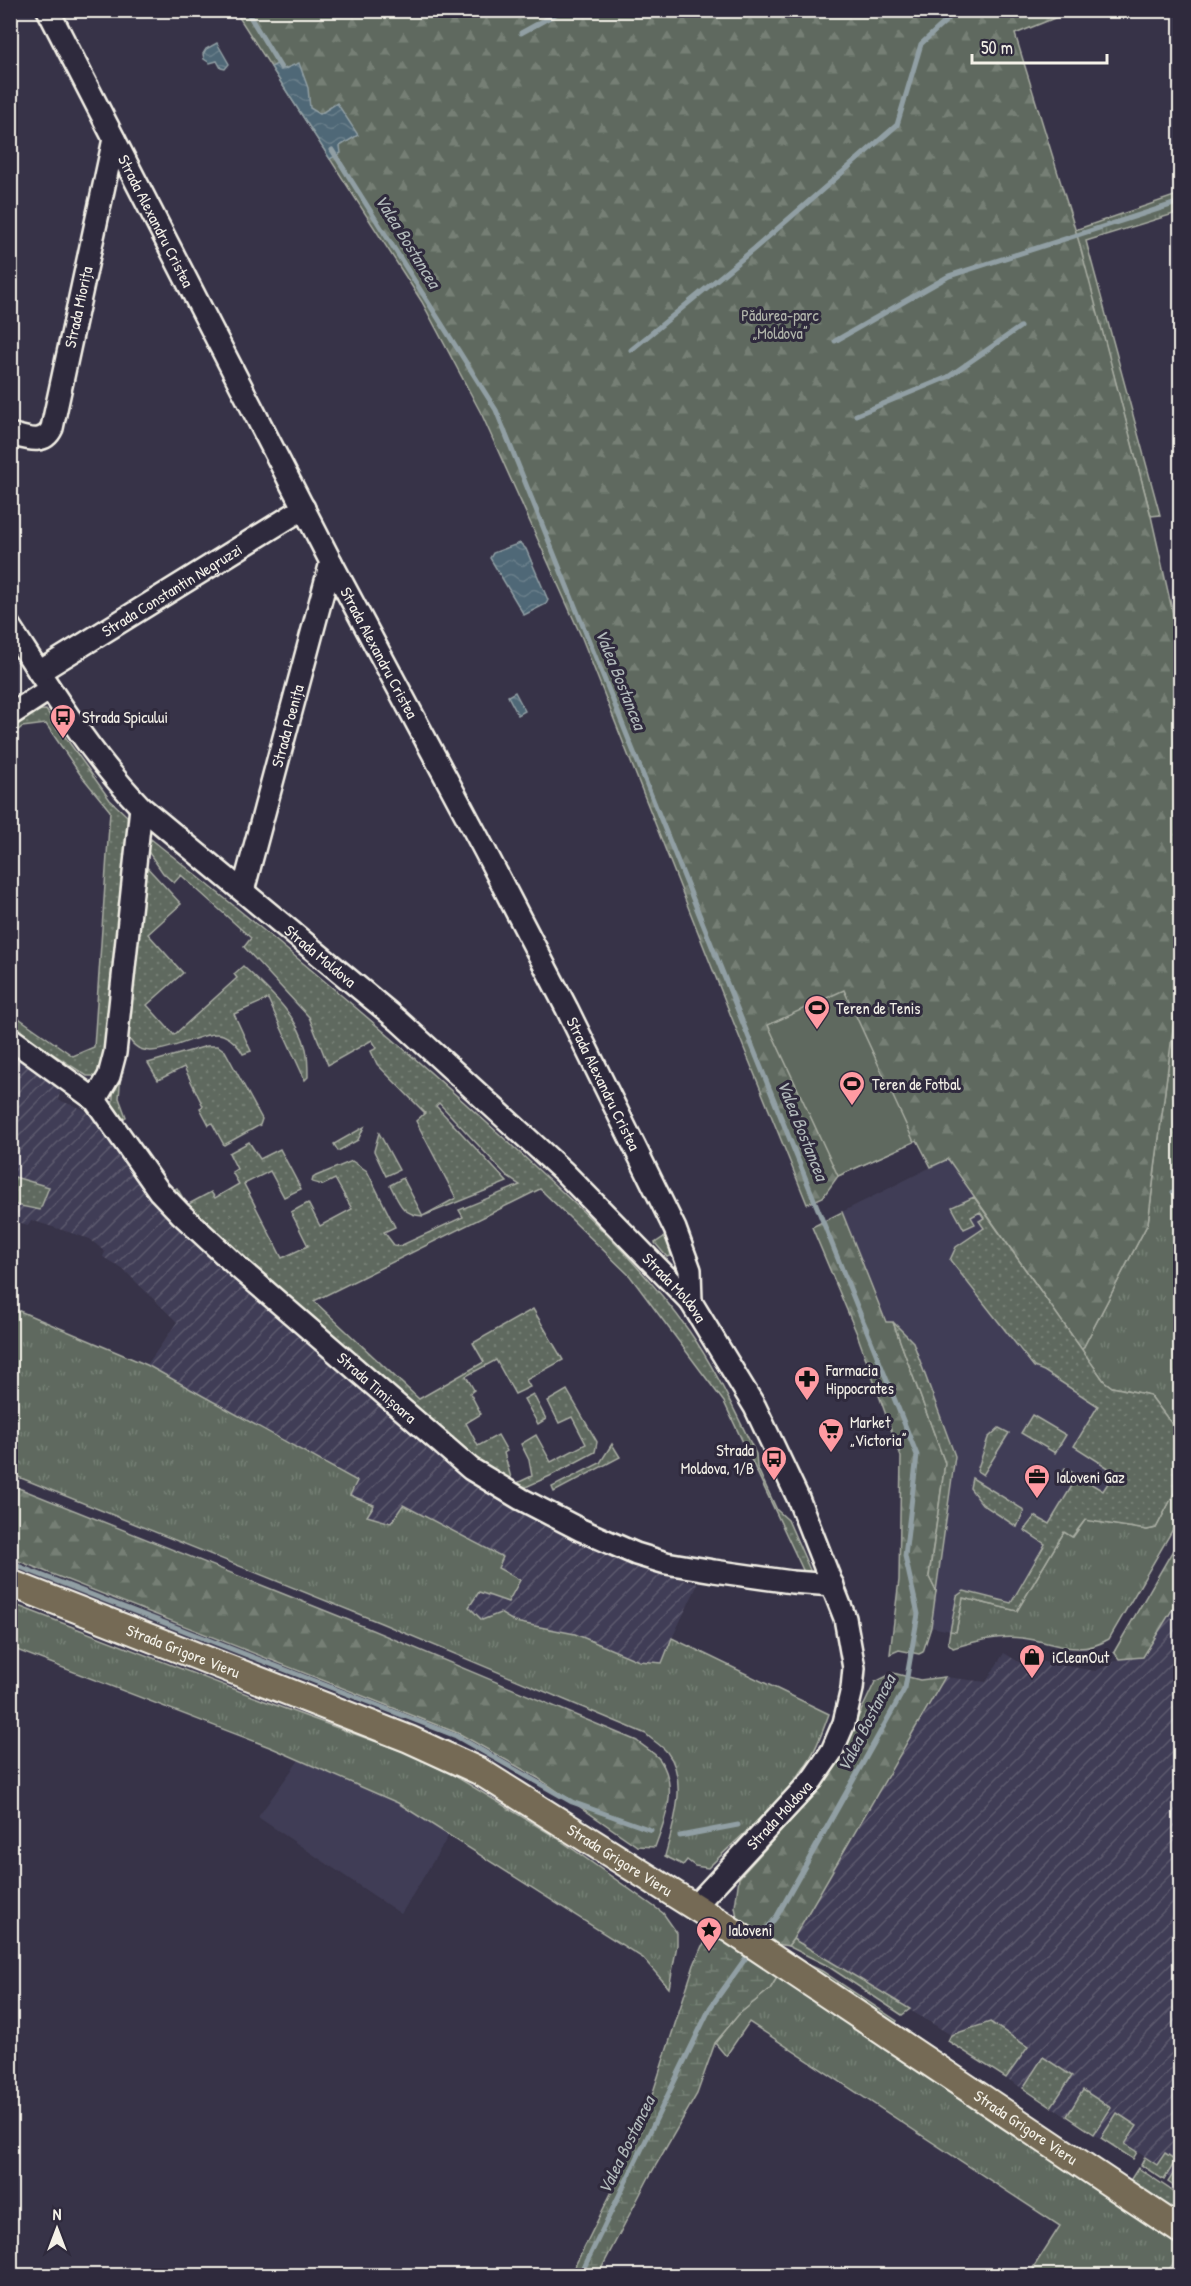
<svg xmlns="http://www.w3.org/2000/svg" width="1191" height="2286" viewBox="0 0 1191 2286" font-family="'Patrick Hand',sans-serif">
	<defs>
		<pattern id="industrial-furrows" width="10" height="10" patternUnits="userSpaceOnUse" patternTransform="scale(1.5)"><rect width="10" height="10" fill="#413e56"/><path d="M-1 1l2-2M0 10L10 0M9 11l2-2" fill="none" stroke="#5d5a6e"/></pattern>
		<pattern id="grass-tufts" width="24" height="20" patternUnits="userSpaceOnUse" patternTransform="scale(1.5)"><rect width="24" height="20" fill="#5e695e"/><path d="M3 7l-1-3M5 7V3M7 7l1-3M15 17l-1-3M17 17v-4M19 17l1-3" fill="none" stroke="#767f75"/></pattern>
		<pattern id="forest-firs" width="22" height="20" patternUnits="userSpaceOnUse" patternTransform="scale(1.5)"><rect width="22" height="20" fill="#5e695e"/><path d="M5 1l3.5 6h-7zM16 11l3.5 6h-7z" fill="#767f75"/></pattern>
		<pattern id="wetland-marsh" width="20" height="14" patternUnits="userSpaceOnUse" patternTransform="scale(1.5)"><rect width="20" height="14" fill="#5e695e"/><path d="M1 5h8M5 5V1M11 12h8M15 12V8" fill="none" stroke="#767f75"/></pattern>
		<pattern id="garden-dots" width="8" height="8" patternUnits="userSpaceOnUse" patternTransform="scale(1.5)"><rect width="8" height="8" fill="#5e695e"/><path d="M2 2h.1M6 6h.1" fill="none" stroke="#767f75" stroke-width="1.8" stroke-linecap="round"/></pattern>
		<pattern id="water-waves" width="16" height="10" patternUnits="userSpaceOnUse" patternTransform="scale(1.5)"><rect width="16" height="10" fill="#4f6877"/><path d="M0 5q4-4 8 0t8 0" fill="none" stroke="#697e8a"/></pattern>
	</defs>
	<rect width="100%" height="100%" fill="#373348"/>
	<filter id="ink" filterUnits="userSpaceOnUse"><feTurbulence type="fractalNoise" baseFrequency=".0167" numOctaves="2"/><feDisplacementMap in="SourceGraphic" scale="12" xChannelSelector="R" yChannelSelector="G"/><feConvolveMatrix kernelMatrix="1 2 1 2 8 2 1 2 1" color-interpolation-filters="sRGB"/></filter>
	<g filter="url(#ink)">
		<g fill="#413e56">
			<polygon points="947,1159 1094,1368 1180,1435 1180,1482 1064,1532 1017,1611 963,1598 956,1632 931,1627 936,1591 929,1577 945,1463 842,1212"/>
			<polygon points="299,1760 398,1803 449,1835 401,1914 258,1817"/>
			<polygon points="1178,2258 1180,2260 1180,2275 1164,2276"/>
		</g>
		<g fill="url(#industrial-furrows)">
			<polygon points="10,1045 39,1063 61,1089 58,1100 83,1109 446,1459 486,1491 545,1523 644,1569 698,1584 672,1638 662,1663 639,1661 575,1634 515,1622 500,1613 482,1620 469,1607 479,1592 520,1581 497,1568 503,1558 403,1505 391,1524 366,1516 373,1506 349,1496 357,1481 147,1365 177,1322 124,1270 103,1257 105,1252 90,1239 31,1220 28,1225 11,1220"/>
			<polygon points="1180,1597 1180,2185 1155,2168 1157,2165 1138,2152 1133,2159 948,2041 951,2035 793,1939 945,1677 986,1682 1004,1653 1027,1667 1032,1660 1095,1671 1120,1659 1142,1657"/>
		</g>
		<g fill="url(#grass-tufts)" stroke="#a9ada3" stroke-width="1.5">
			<polygon points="1180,194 1180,212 1086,241 1160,515 1151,516 1075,230"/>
			<polygon points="1180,974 1180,1435 1150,1395 1112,1387 1104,1381 1082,1350 1148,1223"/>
			<polygon points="667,1235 674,1254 667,1257 655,1243"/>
			<path d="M10,1307L147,1365L357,1481L350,1495L374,1505L367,1516L391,1523L403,1505L503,1557L498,1568L520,1580L508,1602L479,1592L469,1607L482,1620L500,1613L515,1622L575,1634L639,1661L662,1663L672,1638L829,1714C823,1730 818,1746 809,1760C787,1797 739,1837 708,1868L695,1866L687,1860L683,1865L665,1856C673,1826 689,1780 667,1752C661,1745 652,1740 646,1734L381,1623L11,1474Z"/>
			<path d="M1180,1482V1517L1109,1639C1077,1658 1055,1642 1022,1638C998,1635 976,1641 953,1648L948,1643L950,1631H956L963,1598L1017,1611L1064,1532L1073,1537L1085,1520L1147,1530L1156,1528Z"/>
			<path d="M13,1604L283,1708L410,1754L455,1776L557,1838L663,1913L677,1933V1945L669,1988L643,1958L398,1803L272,1748L14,1649C10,1634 9,1619 13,1604Z"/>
			<polygon points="793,1939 910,2009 902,2015 826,1965 788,1946"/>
			<polygon points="777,1950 822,1971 897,2021 893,2027"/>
			<polygon points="779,1974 1163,2228 1180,2243 1180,2256 1164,2275 1040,2275 1033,2268 1060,2226 749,2022 726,2056 715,2043 739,2014 770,1989"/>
		</g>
		<g fill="url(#forest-firs)" stroke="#a9ada3" stroke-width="1.5">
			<polygon points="235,11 1072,11 1015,34 1079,242 1151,516 1180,645 1180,974 1148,1223 1082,1350 948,1159 931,1167 917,1140 838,1176 823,1197 807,1204 737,1031 582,638 482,415 422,302"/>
			<polygon points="842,1212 886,1322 893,1322 945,1463 929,1576 936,1591 931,1627 923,1652 919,1654 899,1650 890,1654 899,1580 901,1457 857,1334 812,1227"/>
			<path d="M11,1485L341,1617L637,1741C644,1747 655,1753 660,1760C679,1788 665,1819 655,1847L637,1846L538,1778L460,1734L11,1558Z"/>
			<polygon points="1180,1538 1180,1597 1143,1657 1119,1659 1114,1652"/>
			<polygon points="893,1673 920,1680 945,1677 793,1939 788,1946 777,1944 737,1917 735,1907 739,1878 813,1796 836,1763 875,1682"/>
		</g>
		<polygon fill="url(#wetland-marsh)" stroke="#a9ada3" stroke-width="1.5" points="709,1939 727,1940 779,1974 770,1989 739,2014 715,2043 697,2094 649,2177 598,2275 570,2276 638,2139 694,1965 702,1946"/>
		<polygon fill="#5e695e" stroke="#a9ada3" stroke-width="1.5" points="844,990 914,1142 838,1176 768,1025"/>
		<g fill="url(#garden-dots)" stroke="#a9ada3" stroke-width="1.5">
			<polygon points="46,710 110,800 127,816 128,826 106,1068 96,1076 87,1076 11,1027 10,1012 73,1056 94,1047 110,811 80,774 46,724 22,727 11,736 11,722 31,711"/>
			<path d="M151,839C269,933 385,1030 497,1132C565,1194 635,1255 689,1331C716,1369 735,1412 756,1454L757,1467L777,1510L788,1520L810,1570L804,1572L724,1402L630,1276L540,1189L314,1301L419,1399L484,1362L473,1343L533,1309L563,1360L526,1380L530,1387L515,1394L496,1360L466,1376L474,1390L470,1393L481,1414L466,1423L478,1446L498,1435L507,1451L504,1453L513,1485L532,1476L529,1460L521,1444L536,1435L551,1462L586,1444L572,1417L559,1423L548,1401L567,1390L597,1442L595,1452L550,1476L517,1491L490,1475L258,1278L171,1191L177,1188L187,1205L211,1192L215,1198L239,1184L232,1172L237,1169L229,1153L249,1142L260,1159L280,1149L301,1189L284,1197L270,1171L244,1184L282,1258L308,1246L291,1212L308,1203L320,1226L352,1209L335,1179L323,1185L312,1182L313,1178L316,1176L352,1161L367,1171L395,1227L384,1232L394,1245L400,1246L463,1217L459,1210L520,1185L509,1178L439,1103L436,1106L507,1182L423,1216C401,1215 399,1202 390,1185L403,1178L423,1216L456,1198L416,1121L425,1113L377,1064L371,1051L377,1048L372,1040L328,1065L309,1017L244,947L251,938L181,875L174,883L163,873L147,850Z"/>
			<path d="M143,863L181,904L148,934L183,973L147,1005L174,1035L237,978L234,974L243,966C267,989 298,1015 306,1049C308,1058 308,1068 308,1077L305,1080L268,999L234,1014L251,1051L243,1054C239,1046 231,1038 223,1035C199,1026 140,1078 126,1031Z"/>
			<polygon points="207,1046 218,1046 225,1051 262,1119 260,1125 224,1145 212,1123 209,1125 200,1108 203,1106 184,1067 158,1080 148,1063"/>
			<polygon points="121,1073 119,1098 126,1117 120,1120 112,1108 115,1075"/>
			<polygon points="364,1127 358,1140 338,1151 334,1144"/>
			<polygon points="379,1133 399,1170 386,1176 374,1151"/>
			<polygon points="11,1176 49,1187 40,1210 11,1204"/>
			<polygon points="974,1197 1104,1381 1112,1387 1150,1395 1180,1435 1180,1482 1156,1528 1147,1530 1085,1520 1072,1537 1064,1532 1017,1611 963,1598 956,1632 950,1631 957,1596 964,1591 1011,1603 1045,1544 1024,1530 1035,1516 1049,1524 1075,1481 1062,1473 1065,1468 1103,1491 1110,1480 1116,1483 1121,1476 1074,1446 1098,1406 1044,1371 1034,1367 950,1260 956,1247 984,1228 979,1221 984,1218 980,1212 971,1217 975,1224 964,1229 952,1207"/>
			<polygon points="893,1322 913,1342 955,1456 936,1591 929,1577 945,1463"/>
			<polygon points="533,1394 546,1419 538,1424 524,1399"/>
			<polygon points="1032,1415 1066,1435 1055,1453 1021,1433"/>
			<polygon points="999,1428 1009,1433 983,1475 977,1471 988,1438"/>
			<polygon points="612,1444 620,1457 554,1492 552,1487 600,1463"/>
			<polygon points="972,1478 1024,1510 1017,1527 982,1504 970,1488"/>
			<polygon points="990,2022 1028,2047 1006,2078 948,2041 951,2035"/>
			<polygon points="1043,2057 1072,2076 1051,2107 1023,2088"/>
			<polygon points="1083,2090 1111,2108 1094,2134 1067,2116"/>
			<polygon points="1117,2113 1137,2126 1125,2144 1137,2152 1133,2159 1101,2138"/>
			<polygon points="1165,2153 1176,2160 1164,2180 1141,2165 1145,2157 1157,2165"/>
			<polygon points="1180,2163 1180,2190 1168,2182"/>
			<polygon points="1138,2168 1180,2196 1180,2216 1129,2182"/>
		</g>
		<g fill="url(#water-waves)" stroke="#919fa4" stroke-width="1.5">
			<polygon points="217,43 229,64 225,69 221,68 217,61 210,63 204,59 203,54 206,49"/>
			<polygon points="279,63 284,69 299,63 308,88 310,108 320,114 337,103 358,135 340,146 341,153 330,159 271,67"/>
			<polygon points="520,543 526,549 548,600 546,604 524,615 490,558 493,553"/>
			<polygon points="515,692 525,711 518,715 508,696"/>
		</g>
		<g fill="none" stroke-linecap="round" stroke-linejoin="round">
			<g stroke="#919fa4" stroke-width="5">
				<polyline points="246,10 281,68"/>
				<polyline points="521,33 563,10"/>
				<polyline points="332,150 496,410 917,1455 905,1556 918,1614 905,1688 777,1916 759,1939"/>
				<polyline points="835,341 949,276 1180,202"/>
				<polyline points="631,350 754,249 897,125 921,44 958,10"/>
				<polyline points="856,415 948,377 1020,327"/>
				<polyline points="1173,1192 1180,1198"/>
				<polyline points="10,1563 456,1736 572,1802 651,1830"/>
				<polyline points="680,1836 738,1825"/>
				<polyline points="580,2276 710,2008 750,1952"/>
			</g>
			<defs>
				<g id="minor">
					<path id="s1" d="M48,10L331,562L485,851L567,1009L675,1229L690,1270L691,1302"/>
					<path id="s2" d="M10,434C26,438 44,446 52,428L114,139"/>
					<path id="s3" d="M10,627C51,690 89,753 141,807L399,1021L564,1172L691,1302L755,1407L798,1498L845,1618L854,1668L852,1689L844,1723L832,1751L812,1780L694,1907"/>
					<path id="s4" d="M39,672L304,508"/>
					<polyline points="10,715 50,689"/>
					<path id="s5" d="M243,891L331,562"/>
					<path id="s6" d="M10,1038L95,1100L159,1191L181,1214L240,1269L471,1469L521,1499L581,1530L636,1554L666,1563L714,1571L792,1582L833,1585"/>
					<polyline points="95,1100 109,1076 115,1053 141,807"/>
				</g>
				<g id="major">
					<path id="s7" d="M10,1583L409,1739L479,1771L722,1924L1180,2230"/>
				</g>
			</defs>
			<use href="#minor" stroke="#f4f1e8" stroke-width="26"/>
			<use href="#major" stroke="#f4f1e8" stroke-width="30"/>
			<use href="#minor" stroke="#2f2a3d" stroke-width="21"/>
			<use href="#major" stroke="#756a55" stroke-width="26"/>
		</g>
	</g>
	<defs>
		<symbol id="bus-pin" viewBox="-11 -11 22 30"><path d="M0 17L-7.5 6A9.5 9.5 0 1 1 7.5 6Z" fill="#ff9aa2" stroke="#2f2a3d"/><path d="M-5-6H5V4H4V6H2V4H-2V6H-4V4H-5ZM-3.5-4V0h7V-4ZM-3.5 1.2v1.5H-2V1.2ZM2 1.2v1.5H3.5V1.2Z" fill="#111"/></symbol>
		<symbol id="stadium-pin" viewBox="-11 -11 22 30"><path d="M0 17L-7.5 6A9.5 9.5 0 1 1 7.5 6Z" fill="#ff9aa2" stroke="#2f2a3d"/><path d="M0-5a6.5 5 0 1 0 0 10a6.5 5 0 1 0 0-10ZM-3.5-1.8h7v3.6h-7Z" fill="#111"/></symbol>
		<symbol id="pharmacy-pin" viewBox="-11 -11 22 30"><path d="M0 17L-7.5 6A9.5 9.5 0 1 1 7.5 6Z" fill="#ff9aa2" stroke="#2f2a3d"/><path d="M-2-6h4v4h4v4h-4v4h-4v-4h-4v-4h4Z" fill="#111"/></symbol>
		<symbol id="supermarket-pin" viewBox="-11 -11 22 30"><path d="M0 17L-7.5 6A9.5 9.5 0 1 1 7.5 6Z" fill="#ff9aa2" stroke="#2f2a3d"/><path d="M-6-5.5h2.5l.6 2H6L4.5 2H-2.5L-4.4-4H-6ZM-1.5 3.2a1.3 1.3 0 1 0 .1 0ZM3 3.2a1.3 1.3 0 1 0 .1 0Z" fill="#111"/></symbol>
		<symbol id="office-pin" viewBox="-11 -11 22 30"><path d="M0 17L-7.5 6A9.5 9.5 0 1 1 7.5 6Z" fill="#ff9aa2" stroke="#2f2a3d"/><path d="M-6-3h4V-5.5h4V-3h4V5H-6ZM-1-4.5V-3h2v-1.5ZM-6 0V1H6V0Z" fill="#111"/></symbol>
		<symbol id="shop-pin" viewBox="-11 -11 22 30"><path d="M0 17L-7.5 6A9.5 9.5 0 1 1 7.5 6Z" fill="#ff9aa2" stroke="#2f2a3d"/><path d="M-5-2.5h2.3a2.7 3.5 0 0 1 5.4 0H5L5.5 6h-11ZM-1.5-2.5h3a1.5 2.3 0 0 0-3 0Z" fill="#111"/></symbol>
		<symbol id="sight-pin" viewBox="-11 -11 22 30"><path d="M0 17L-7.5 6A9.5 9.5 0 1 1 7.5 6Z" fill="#ff9aa2" stroke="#2f2a3d"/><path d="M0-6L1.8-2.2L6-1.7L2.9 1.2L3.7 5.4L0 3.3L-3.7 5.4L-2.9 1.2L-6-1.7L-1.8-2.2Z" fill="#111"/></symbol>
	</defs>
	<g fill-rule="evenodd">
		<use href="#bus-pin" x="48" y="702" width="30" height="40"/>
		<use href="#stadium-pin" x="802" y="993" width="30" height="40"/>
		<use href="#stadium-pin" x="837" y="1069" width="30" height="40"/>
		<use href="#pharmacy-pin" x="792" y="1364" width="30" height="40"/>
		<use href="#supermarket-pin" x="816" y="1416" width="30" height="40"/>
		<use href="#bus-pin" x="759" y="1444" width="30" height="40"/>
		<use href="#office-pin" x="1022" y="1462" width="30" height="40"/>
		<use href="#shop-pin" x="1017" y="1642" width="30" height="40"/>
		<use href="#sight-pin" x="694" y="1915" width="30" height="40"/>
	</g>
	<g text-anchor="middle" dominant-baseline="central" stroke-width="6" stroke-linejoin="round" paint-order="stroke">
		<g font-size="16" fill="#f4f1e8" stroke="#2f2a3d">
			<text stroke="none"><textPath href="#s1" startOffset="237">Strada Alexandru Cristea</textPath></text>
			<text stroke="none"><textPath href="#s2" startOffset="171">Strada Miorița</textPath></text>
			<text stroke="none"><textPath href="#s4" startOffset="156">Strada Constantin Negruzzi</textPath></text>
			<text stroke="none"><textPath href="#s1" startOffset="723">Strada Alexandru Cristea</textPath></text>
			<text stroke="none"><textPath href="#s5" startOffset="171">Strada Poenița</textPath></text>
			<text stroke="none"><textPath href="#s3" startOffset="456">Strada Moldova</textPath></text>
			<text stroke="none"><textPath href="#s1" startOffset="1209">Strada Alexandru Cristea</textPath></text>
			<text stroke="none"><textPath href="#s3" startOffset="942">Strada Moldova</textPath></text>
			<text stroke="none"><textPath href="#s6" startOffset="510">Strada Timișoara</textPath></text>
			<text stroke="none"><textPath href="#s7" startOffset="186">Strada Grigore Vieru</textPath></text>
			<text transform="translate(779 1815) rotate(-47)">Strada Moldova</text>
			<text stroke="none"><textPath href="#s7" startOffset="672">Strada Grigore Vieru</textPath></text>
			<text stroke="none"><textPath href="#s7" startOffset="1158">Strada Grigore Vieru</textPath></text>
		</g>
		<g font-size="16" fill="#b0b4aa" stroke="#2f2a3d">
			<text x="780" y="315">Pădurea-parc<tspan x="780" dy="18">„Moldova”</tspan></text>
		</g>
		<g font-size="16" fill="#f4f1e8" stroke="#2f2a3d" text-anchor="start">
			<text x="82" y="717">Strada Spicului</text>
			<text x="836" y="1008">Teren de Tenis</text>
			<text x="872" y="1084">Teren de Fotbal</text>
			<text x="826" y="1370">Farmacia<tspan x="826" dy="18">Hippocrates</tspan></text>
			<text x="850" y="1422">Market<tspan x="850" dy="18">„Victoria”</tspan></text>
			<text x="754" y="1450" text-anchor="end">Strada<tspan x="754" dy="18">Moldova, 1/B</tspan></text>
			<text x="1056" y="1477">Ialoveni Gaz</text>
			<text x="1052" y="1657">iCleanOut</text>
			<text x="728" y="1930">Ialoveni</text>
		</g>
		<g font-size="18" font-style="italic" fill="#b2babb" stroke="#2f2a3d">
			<text transform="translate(408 241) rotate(58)">Valea Bostancea</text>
			<text transform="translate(621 679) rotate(68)">Valea Bostancea</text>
			<text transform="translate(803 1130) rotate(68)">Valea Bostancea</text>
			<text transform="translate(866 1723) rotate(-63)">Valea Bostancea</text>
			<text transform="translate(626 2145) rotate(-64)">Valea Bostancea</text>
		</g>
	</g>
	<rect width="1191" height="2286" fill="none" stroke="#2f2a3d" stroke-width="36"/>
	<rect x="18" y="18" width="1155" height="2250" fill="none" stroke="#f4f1e8" stroke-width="2" filter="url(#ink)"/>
	<g transform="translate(57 2229)" stroke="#2f2a3d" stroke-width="4.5" paint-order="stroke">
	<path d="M0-4.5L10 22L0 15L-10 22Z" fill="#f4f1e8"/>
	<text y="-9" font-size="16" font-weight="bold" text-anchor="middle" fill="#f4f1e8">N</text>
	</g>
	<path d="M972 54v9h135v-9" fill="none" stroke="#f4f1e8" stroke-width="3"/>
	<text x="981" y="54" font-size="18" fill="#f4f1e8" stroke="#2f2a3d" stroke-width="4.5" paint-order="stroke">50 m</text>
</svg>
